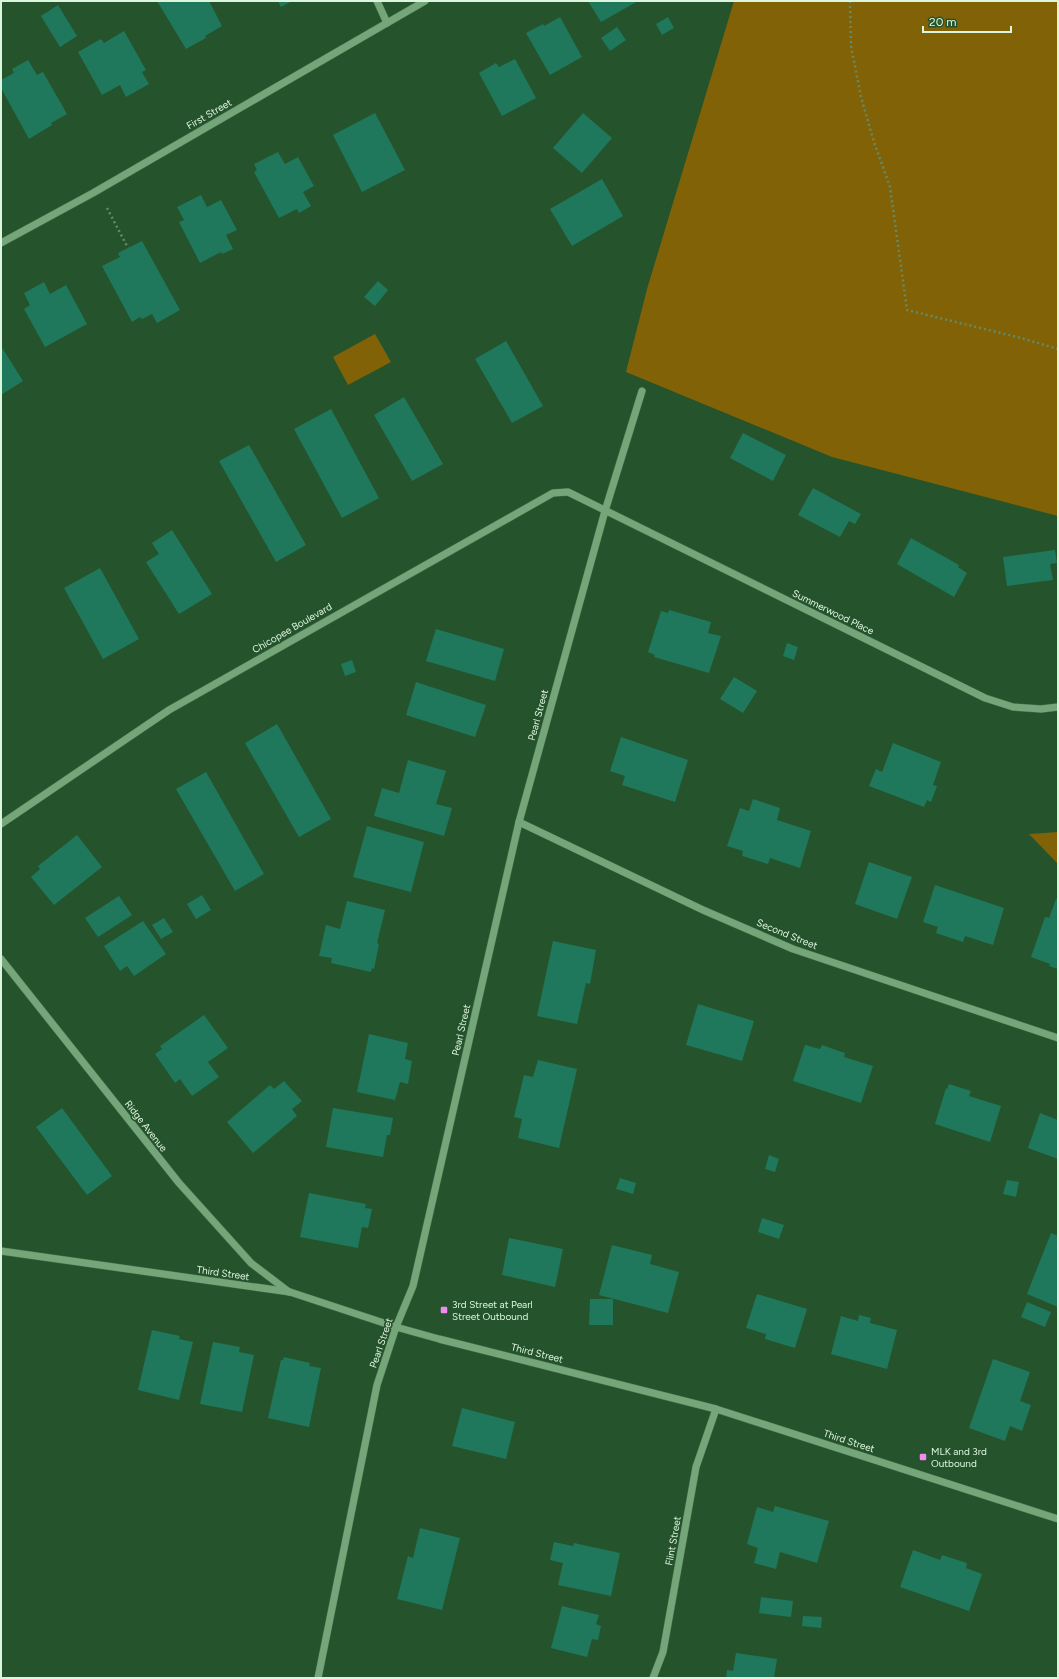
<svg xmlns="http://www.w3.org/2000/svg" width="1059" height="1679" viewBox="0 0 1059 1679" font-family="Figtree,sans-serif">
	<rect width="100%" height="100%" fill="#25532c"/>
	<g fill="#816206">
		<polygon points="734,1 1058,1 1058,516 832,457 626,372 647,289"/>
		<polygon points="375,334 391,362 348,385 333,357"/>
		<polygon points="1058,832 1058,864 1029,834"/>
	</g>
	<g fill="#1f785c">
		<polygon points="157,1 209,1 222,26 205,36 206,38 186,49"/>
		<polygon points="278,1 292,1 281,7"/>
		<polygon points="588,1 638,1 601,22"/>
		<polygon points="58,5 77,36 60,47 41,16"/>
		<polygon points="560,17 582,57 550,75 526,33 543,24 544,26"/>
		<polygon points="668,17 674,28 662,35 656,24"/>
		<polygon points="617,27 626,40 610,51 601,38"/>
		<polygon points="124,31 146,70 142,72 149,84 126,97 120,85 102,95 78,52 101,39 104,43"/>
		<polygon points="515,59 536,98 502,116 479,73 496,63 499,67"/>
		<polygon points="28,60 37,75 43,72 67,114 51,123 52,125 29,139 1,88 1,80 14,73 12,69"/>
		<polygon points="375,113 405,170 362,192 333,135"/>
		<polygon points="583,113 612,138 582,173 553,148"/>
		<polygon points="278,152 285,164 298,157 314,186 303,192 311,206 299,213 297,209 279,218 254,172 257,170 254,164"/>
		<polygon points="602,179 623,216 572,246 550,209"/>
		<polygon points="201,195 207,207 221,200 237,230 226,235 233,249 222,254 221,252 200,263 179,222 184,220 177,207"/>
		<polygon points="142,241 180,310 157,323 152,314 142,319 140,317 132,322 102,266 120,257 118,253"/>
		<polygon points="378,281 388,290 375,306 364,297"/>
		<polygon points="44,282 50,294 66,285 87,324 45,347 24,309 30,305 24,293"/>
		<polygon points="506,341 543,406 512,423 475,359"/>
		<polygon points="1,346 23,381 1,395"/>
		<polygon points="404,397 443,464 412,481 374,415"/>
		<polygon points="331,409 379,498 342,518 294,429"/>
		<polygon points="743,433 786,455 773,481 730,458"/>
		<polygon points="249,445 306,545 276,562 219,461"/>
		<polygon points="813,488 861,514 855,524 849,521 840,537 798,515"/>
		<polygon points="172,530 212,594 179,614 146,562 159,554 152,543"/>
		<polygon points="911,538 959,565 958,567 967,573 954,597 897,564"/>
		<polygon points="1055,550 1057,563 1050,564 1053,580 1007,586 1003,557"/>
		<polygon points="100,568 139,639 103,659 64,588"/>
		<polygon points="669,610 711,622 708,633 721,636 709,673 654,657 655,655 648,652 661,611 668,613"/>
		<polygon points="436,629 504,649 495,681 426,661"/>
		<polygon points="787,643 798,647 794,660 783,656"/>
		<polygon points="352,660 356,672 345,676 341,664"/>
		<polygon points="734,677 757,691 743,713 720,699"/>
		<polygon points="416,682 486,705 475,737 406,715"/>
		<polygon points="277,724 331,819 299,837 245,743"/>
		<polygon points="621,737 688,760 675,802 622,785 625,776 610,771"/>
		<polygon points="893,743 941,762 933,785 937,786 931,802 927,800 924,807 869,786 876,769 882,772"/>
		<polygon points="408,760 446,771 436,804 452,808 444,836 374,816 382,788 399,793"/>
		<polygon points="206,772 264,874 235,891 176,789"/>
		<polygon points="753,799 780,808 777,820 811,831 800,868 770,858 768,864 742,856 743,851 727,846 740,808 749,811"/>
		<polygon points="367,826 424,842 411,892 353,877"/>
		<polygon points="77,835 102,867 54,905 31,877 40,869 38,866"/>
		<polygon points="869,862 912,877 897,919 855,904"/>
		<polygon points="935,885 1004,908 993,945 965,936 963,942 936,933 938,927 923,922"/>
		<polygon points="202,895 211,910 196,919 187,904"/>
		<polygon points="119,896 132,915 98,937 85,918"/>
		<polygon points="1056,899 1058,900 1058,969 1049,966 1050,964 1031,957 1045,917 1049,918"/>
		<polygon points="347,901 385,910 377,943 379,944 374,969 372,968 371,972 331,963 332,958 319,956 326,925 340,929"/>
		<polygon points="164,918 173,932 161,939 152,925"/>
		<polygon points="143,921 166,954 134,976 127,966 120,971 104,946"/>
		<polygon points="553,941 596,950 590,984 586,983 577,1024 537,1016"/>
		<polygon points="698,1004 754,1021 742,1061 686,1045"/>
		<polygon points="204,1015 228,1048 208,1062 219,1077 192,1096 180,1079 175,1083 155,1054 162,1049 160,1046"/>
		<polygon points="369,1034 408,1043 405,1059 412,1061 408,1084 400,1082 395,1100 357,1092"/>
		<polygon points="805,1045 820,1049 822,1045 836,1050 845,1053 844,1057 873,1066 861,1103 793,1081"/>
		<polygon points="538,1060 577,1069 559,1148 518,1138 522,1119 514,1117 524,1075 533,1077"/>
		<polygon points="284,1081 302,1101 292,1109 297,1116 253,1153 227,1122 270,1085 274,1089"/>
		<polygon points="949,1084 971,1091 969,1096 1001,1106 990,1142 935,1124 946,1088 947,1089"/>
		<polygon points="62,1108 112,1176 87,1195 36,1127"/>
		<polygon points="333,1108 393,1118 390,1135 387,1135 383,1157 326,1147"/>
		<polygon points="1040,1113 1058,1120 1058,1159 1028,1148"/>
		<polygon points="769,1155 779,1159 775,1172 765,1169"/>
		<polygon points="620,1178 636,1183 633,1194 616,1189"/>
		<polygon points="1007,1180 1019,1182 1016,1197 1003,1194"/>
		<polygon points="309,1193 366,1204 365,1208 372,1209 368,1228 362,1227 358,1248 300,1237"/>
		<polygon points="762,1218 784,1225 779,1239 758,1232"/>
		<polygon points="1051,1233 1058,1236 1058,1307 1027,1294"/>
		<polygon points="509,1238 563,1249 555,1287 502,1275"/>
		<polygon points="612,1245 652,1255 650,1264 679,1272 668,1313 599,1295"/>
		<polygon points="757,1294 807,1309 795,1348 765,1339 766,1334 746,1328"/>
		<polygon points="590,1299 613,1299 613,1325 589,1325"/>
		<polygon points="1027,1302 1051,1312 1045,1327 1021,1317"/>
		<polygon points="859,1315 871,1318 870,1323 897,1330 887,1369 831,1354 841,1316 858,1321"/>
		<polygon points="152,1330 180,1336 179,1339 193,1342 179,1400 138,1390"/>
		<polygon points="213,1342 240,1347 239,1352 254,1355 242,1412 200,1404"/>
		<polygon points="284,1357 310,1363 309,1366 321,1368 309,1427 268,1418 281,1360 283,1360"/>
		<polygon points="993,1359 1030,1372 1020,1401 1031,1405 1022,1431 1010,1426 1005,1441 969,1428"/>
		<polygon points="462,1408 515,1422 506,1459 452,1446"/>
		<polygon points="775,1506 829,1521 817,1563 780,1552 776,1569 754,1563 758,1548 747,1544 757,1507 773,1512"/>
		<polygon points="420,1528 460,1538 442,1610 397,1599 408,1556 413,1558"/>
		<polygon points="554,1542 573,1546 574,1543 620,1553 611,1596 558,1585 563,1563 550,1560"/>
		<polygon points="913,1550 940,1560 942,1555 967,1563 966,1568 982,1574 969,1611 900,1587"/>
		<polygon points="761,1597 793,1601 791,1617 759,1613"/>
		<polygon points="562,1606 599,1615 596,1624 601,1626 598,1640 592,1639 587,1657 551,1648"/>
		<polygon points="803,1616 822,1617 821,1628 802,1626"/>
		<polygon points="736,1653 777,1659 774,1678 726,1678 727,1670 733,1671"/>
	</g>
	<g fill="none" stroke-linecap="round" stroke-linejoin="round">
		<defs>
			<g id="minor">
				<polyline points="377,1 387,23"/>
				<polyline points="1,243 93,193 425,1"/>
				<polyline points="519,822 703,910 793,949 1058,1038"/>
				<polyline points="1,824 169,710 553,493 568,492 985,698 1013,707 1041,709 1058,707"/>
				<polyline points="1,959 179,1183 251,1263 289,1292"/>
				<polyline points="1,1251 290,1292 396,1327 439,1339 716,1409 1058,1519"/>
				<polyline points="318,1678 377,1385 396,1327 413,1286 519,822 605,511 642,391"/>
				<polyline points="653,1678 663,1652 696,1467 716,1409"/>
			</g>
		</defs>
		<use href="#minor" stroke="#46714f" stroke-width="8"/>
		<g stroke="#648b69" stroke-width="2.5" stroke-dasharray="2 3" stroke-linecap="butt">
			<polyline points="850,1 851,46 861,97 874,142 890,187 907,310 1021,338 1058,349"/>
			<polyline points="107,208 128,248"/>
		</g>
		<use href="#minor" stroke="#75a67a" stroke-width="7"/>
	</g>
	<g fill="#f28af3" stroke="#25532c" stroke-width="1.5">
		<rect x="440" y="1306" width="8" height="8" rx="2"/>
		<rect x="919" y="1453" width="8" height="8" rx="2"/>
	</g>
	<g text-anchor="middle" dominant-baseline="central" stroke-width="3.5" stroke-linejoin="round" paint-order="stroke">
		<g font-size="10" fill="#dcf6de" stroke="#25532c">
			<text transform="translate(209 114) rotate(-30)">First Street</text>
			<text transform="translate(833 612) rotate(26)">Summerwood Place</text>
			<text transform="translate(292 628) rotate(-30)">Chicopee Boulevard</text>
			<text transform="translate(538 715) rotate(-75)">Pearl Street</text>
			<text transform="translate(787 934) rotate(22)">Second Street</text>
			<text transform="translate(461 1030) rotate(-77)">Pearl Street</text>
			<text transform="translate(146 1126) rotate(52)">Ridge Avenue</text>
			<text transform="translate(223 1273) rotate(8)">Third Street</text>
			<text transform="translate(381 1343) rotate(-71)">Pearl Street</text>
			<text transform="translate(537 1353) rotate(14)">Third Street</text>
			<text transform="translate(849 1441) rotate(18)">Third Street</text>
			<text transform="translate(673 1541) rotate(-80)">Flint Street</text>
		</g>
		<g font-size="10" fill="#dcf6de" stroke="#25532c" text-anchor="start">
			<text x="452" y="1304">3rd Street at Pearl<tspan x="452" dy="12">Street Outbound</tspan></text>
			<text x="931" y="1451">MLK and 3rd<tspan x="931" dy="12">Outbound</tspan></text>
		</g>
	</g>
	<rect width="1059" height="1679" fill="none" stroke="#dcf6de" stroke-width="4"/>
	<path d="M923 26v6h88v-6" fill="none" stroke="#dcf6de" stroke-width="2"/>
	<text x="929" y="26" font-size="12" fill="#dcf6de" stroke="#25532c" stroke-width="3" paint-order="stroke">20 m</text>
</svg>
